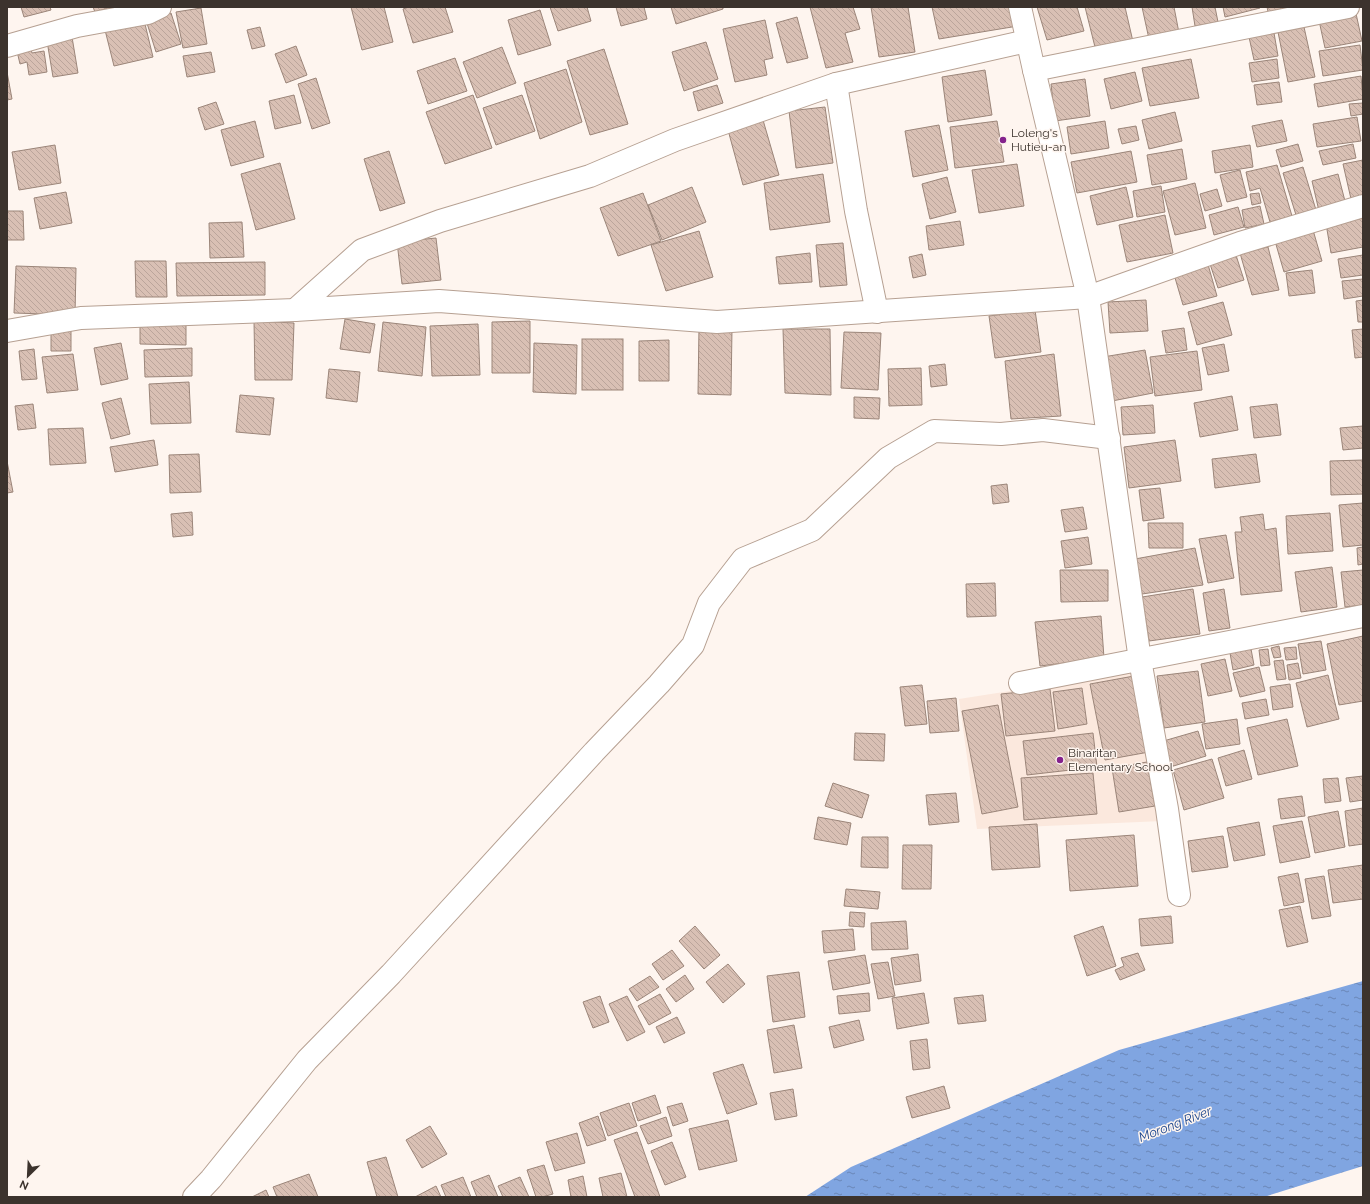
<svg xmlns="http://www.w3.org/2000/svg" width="1370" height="1204" viewBox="0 0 1370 1204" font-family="Raleway,sans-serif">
	<defs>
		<pattern id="water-ripples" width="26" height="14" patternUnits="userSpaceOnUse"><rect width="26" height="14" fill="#80a5e1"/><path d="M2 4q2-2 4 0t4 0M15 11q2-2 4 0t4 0" fill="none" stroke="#6a87b7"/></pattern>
		<pattern id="building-back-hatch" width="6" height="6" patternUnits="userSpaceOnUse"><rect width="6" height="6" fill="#d9c0b4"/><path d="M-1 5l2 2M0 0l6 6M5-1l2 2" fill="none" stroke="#bba59b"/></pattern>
	</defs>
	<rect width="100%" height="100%" fill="#fef5ef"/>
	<polygon fill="#fbe8dd" points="1137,671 1163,821 977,829 959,699"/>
	<polygon fill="url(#water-ripples)" points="1363,981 1363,1166 1264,1197 805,1197 851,1167 1119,1050"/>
	<g fill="url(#building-back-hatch)" stroke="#9b8579">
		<polygon points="21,7 50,7 51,10 24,17"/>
		<polygon points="93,7 111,7 95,12"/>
		<polygon points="351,7 384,7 393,42 362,50"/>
		<polygon points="409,7 445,7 453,32 413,43 403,9"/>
		<polygon points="550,7 587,7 591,21 558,31"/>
		<polygon points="616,7 644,7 647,19 621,26"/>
		<polygon points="671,7 723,7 723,9 676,24"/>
		<polygon points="810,7 853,7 860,29 845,33 853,62 826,68"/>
		<polygon points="871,7 908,7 915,52 879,57"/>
		<polygon points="932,7 1015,7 1018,26 939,39"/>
		<polygon points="1037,7 1077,7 1084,31 1047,40"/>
		<polygon points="1085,7 1125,7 1134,46 1097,55"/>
		<polygon points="1142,7 1174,7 1179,33 1149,39"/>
		<polygon points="1192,7 1215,7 1218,22 1195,26"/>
		<polygon points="1223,7 1259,7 1260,8 1225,17"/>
		<polygon points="1267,7 1291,7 1293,15 1270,21"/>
		<polygon points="201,8 207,44 183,48 176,12"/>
		<polygon points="1355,9 1362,41 1325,48 1318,16"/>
		<polygon points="540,10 551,45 518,55 508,20"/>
		<polygon points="171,13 181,44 156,52 146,20"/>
		<polygon points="797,17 808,58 787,63 776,23"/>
		<polygon points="144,20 153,57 114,66 105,30"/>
		<polygon points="765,20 773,58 764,60 767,75 735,82 723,29"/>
		<polygon points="260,27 265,46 252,49 247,30"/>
		<polygon points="1304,27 1315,77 1288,82 1278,32"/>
		<polygon points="1274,33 1278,56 1254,60 1249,37"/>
		<polygon points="72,37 78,73 53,77 47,41"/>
		<polygon points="706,42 718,79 684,91 672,52"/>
		<polygon points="29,43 32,53 44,51 47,72 29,75 27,62 20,64 16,47"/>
		<polygon points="1360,45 1363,70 1323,76 1319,51"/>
		<polygon points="296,46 307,75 286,83 275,54"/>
		<polygon points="502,47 516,83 477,98 463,62"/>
		<polygon points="604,49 628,124 590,135 567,61"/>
		<polygon points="211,52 215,72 187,77 183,56"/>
		<polygon points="455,58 467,91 428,104 417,71"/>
		<polygon points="1191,59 1199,98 1150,106 1142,68"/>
		<polygon points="1277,59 1279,78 1252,82 1249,63"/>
		<polygon points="566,69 582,122 540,139 524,83"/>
		<polygon points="985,70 992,115 948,122 942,77"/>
		<polygon points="7,72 12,99 7,100"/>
		<polygon points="1135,72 1142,101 1111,109 1104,79"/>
		<polygon points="1361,76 1363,99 1318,107 1314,84"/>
		<polygon points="316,78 330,123 312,129 298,84"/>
		<polygon points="1085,79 1090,116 1055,121 1051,84"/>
		<polygon points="1279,82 1282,102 1257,105 1254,85"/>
		<polygon points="717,85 723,103 698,111 693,92"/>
		<polygon points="294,95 301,123 275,129 269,101"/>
		<polygon points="473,95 492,148 445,164 426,112"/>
		<polygon points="522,95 535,131 496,145 483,108"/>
		<polygon points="216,102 224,124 205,130 198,108"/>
		<polygon points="1363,103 1363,114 1351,116 1349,104"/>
		<polygon points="825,107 833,163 796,168 789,111"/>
		<polygon points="1175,112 1182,141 1149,149 1142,120"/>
		<polygon points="1357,117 1361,141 1317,147 1313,124"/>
		<polygon points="763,120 779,175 743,185 728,130"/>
		<polygon points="1282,120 1287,141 1257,147 1252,126"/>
		<polygon points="255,121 264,157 231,166 221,130"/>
		<polygon points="997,121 1004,162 955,168 950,127"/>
		<polygon points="1105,121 1109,148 1071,154 1067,127"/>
		<polygon points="939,125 948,170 913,177 905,131"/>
		<polygon points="1136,126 1139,140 1122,144 1118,129"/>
		<polygon points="1298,144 1303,161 1281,167 1276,150"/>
		<polygon points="1353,144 1356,158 1323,165 1319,151"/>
		<polygon points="55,145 61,183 19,190 12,152"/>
		<polygon points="1250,145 1253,167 1215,173 1212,151"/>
		<polygon points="1182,149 1187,179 1152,185 1147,155"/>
		<polygon points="389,151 405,203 380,211 364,159"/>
		<polygon points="1131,151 1137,182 1077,193 1071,162"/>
		<polygon points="1363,160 1363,197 1351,199 1343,164"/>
		<polygon points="280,163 295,219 256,230 241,174"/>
		<polygon points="1017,164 1024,206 979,213 972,170"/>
		<polygon points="1277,165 1292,216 1270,222 1260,188 1250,191 1246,172"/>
		<polygon points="1303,167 1316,210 1296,215 1283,173"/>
		<polygon points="1240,170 1247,197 1227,202 1220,175"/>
		<polygon points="823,174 830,222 770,230 764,183"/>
		<polygon points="1338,174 1346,205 1319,211 1312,181"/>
		<polygon points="947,177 956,212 930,219 922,184"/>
		<polygon points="1195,183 1206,228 1175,235 1163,191"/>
		<polygon points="1161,186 1165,212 1137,217 1133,191"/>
		<polygon points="692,187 706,222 662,240 648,205"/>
		<polygon points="1126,187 1133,217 1097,225 1090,196"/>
		<polygon points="1217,189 1222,206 1205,211 1200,194"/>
		<polygon points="66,192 72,223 40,229 34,198"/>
		<polygon points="643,193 661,241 618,256 600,208"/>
		<polygon points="1259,193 1261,203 1252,205 1250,194"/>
		<polygon points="1260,206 1264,224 1245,228 1242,210"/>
		<polygon points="1238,207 1244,227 1214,235 1209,215"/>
		<polygon points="7,211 23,211 24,240 7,240"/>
		<polygon points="1363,212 1363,247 1331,253 1325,218"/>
		<polygon points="1165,215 1173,253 1127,262 1119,225"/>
		<polygon points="960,221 964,245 929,250 926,226"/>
		<polygon points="242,222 244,257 210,258 209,223"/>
		<polygon points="1313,230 1322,261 1284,272 1275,241"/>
		<polygon points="699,231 713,277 666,291 651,245"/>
		<polygon points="436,238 441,280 402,284 397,242"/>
		<polygon points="843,243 847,285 820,287 816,245"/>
		<polygon points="1268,247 1279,290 1252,295 1240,253"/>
		<polygon points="1234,249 1244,280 1218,288 1208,258"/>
		<polygon points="810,253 812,282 779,284 776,257"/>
		<polygon points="922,254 926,275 913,278 909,257"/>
		<polygon points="1363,255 1363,275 1341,278 1338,259"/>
		<polygon points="135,261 166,261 167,297 136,297"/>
		<polygon points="1207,261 1217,296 1183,305 1173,271"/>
		<polygon points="265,262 265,295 177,296 176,263"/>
		<polygon points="16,266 76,268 75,315 14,313"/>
		<polygon points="1312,270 1315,293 1289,296 1286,273"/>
		<polygon points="1363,279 1363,296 1344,299 1342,281"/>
		<polygon points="1146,300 1148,331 1110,333 1108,302"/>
		<polygon points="1363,300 1363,322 1358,322 1356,301"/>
		<polygon points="1223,302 1232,335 1197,345 1188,312"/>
		<polygon points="1035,310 1041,352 995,358 989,316"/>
		<polygon points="140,318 186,318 186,345 140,344"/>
		<polygon points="345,319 375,324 370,353 340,349"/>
		<polygon points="254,321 294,323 292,380 255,380"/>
		<polygon points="530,321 530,373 492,373 492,322"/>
		<polygon points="383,322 426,327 422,376 378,371"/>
		<polygon points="478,324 480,375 432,376 430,326"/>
		<polygon points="699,327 732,328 731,395 698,394"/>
		<polygon points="1184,328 1187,350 1166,353 1162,331"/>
		<polygon points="51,329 71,330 71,351 51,351"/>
		<polygon points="783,329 830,329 831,395 785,393"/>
		<polygon points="1363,329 1363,357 1355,358 1352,330"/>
		<polygon points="844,332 881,333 878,390 841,388"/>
		<rect x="582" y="339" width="41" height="51"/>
		<polygon points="669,340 669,381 639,381 639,341"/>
		<polygon points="121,343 128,379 101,385 94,348"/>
		<polygon points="534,343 577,345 576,394 533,392"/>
		<polygon points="1224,344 1229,371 1208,375 1202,348"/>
		<polygon points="192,348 192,376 145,377 144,350"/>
		<polygon points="34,349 37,379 22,380 19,351"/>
		<polygon points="1145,350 1153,393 1112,401 1103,357"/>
		<polygon points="1197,351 1202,390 1155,396 1150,357"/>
		<polygon points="73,354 78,390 47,393 42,357"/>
		<polygon points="1054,354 1061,416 1011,419 1005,361"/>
		<polygon points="945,364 947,385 931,387 929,366"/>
		<polygon points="921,368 922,405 889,406 888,369"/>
		<polygon points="329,369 360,372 357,402 326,398"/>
		<polygon points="189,382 191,423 151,424 149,384"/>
		<polygon points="240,395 274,398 270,435 236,432"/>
		<polygon points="1232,396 1238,430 1200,437 1194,403"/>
		<polygon points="854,397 880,398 879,419 854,418"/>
		<polygon points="121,398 130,434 111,439 102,403"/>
		<polygon points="33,404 36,428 18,430 15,406"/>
		<polygon points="1277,404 1281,435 1254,438 1250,407"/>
		<polygon points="1153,405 1155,433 1123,435 1121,407"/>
		<polygon points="1363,426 1363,448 1343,450 1340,428"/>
		<polygon points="83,428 86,463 50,465 48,429"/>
		<polygon points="154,440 158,465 115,472 110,447"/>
		<polygon points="1175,440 1181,481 1129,488 1124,447"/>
		<polygon points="199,454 201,492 170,493 169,455"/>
		<polygon points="1256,454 1260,482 1215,488 1212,459"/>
		<polygon points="1363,460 1363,494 1331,495 1330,461"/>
		<polygon points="7,461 13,492 7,493"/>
		<polygon points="1007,484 1009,502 993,504 991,486"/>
		<polygon points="1160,488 1164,518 1143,521 1139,490"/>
		<polygon points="1363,503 1363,545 1343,547 1339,505"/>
		<polygon points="1083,507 1087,529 1065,532 1061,510"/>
		<polygon points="192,512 193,535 173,537 171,514"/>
		<polygon points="1330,513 1333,551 1288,554 1286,516"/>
		<polygon points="1263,514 1265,530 1276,528 1282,591 1241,595 1235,532 1242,532 1240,517"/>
		<polygon points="1148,523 1183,523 1183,548 1149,548"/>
		<polygon points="1226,535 1234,578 1208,583 1199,539"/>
		<polygon points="1088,537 1092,564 1065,568 1061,541"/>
		<polygon points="1363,547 1363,564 1358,565 1357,548"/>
		<polygon points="1195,548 1203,585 1142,594 1135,559"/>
		<polygon points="1332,567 1337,607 1301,612 1295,572"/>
		<polygon points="1060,570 1108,570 1108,601 1061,602"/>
		<polygon points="1363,570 1363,605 1345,607 1341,572"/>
		<polygon points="995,583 996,616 967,617 966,584"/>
		<polygon points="1193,589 1200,634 1149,641 1142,597"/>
		<polygon points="1224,589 1230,628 1209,631 1203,593"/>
		<polygon points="1101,616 1104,658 1040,666 1035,622"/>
		<polygon points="1363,636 1363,701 1339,705 1327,644"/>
		<polygon points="1321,641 1326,670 1303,674 1298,644"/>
		<polygon points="1279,646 1281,657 1274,658 1271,648"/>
		<polygon points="1296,647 1297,659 1286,660 1284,648"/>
		<polygon points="1251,649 1254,665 1233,670 1230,653"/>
		<polygon points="1268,649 1270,665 1261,666 1259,650"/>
		<polygon points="1225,659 1232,691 1208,696 1201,664"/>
		<polygon points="1283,660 1286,679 1277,680 1274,661"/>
		<polygon points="1298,663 1301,678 1289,680 1287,665"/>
		<polygon points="1259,667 1265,691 1240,697 1233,673"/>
		<polygon points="1198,671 1205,722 1164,728 1157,676"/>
		<polygon points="1328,675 1339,719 1307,727 1296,683"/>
		<polygon points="1134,676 1149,752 1105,760 1090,684"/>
		<polygon points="1290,684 1293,707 1273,710 1270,687"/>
		<polygon points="922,685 927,724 905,726 900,687"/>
		<polygon points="1082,688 1087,724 1058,729 1053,692"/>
		<polygon points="1050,689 1055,731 1006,736 1001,694"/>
		<polygon points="956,698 959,731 930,733 927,701"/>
		<polygon points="1266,699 1269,715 1245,719 1242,703"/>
		<polygon points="998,705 1018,807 982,814 962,711"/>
		<polygon points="1237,719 1240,744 1206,749 1202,724"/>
		<polygon points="1287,719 1298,766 1258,775 1247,728"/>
		<polygon points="1198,731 1206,756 1167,768 1160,742"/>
		<polygon points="855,733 885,734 884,761 854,760"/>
		<polygon points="1093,733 1097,767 1027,775 1023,741"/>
		<polygon points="1244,750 1252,779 1226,786 1218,758"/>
		<polygon points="1212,759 1224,798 1184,810 1173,770"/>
		<polygon points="1147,762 1155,806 1119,812 1112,768"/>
		<polygon points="1093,773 1097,814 1024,820 1021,778"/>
		<polygon points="1363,776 1363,800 1350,802 1346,778"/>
		<polygon points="1338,778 1341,801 1325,803 1323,779"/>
		<polygon points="833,783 869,795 862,818 825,806"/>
		<polygon points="956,793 959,822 929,825 926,795"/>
		<polygon points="1302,796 1305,816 1281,819 1278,799"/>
		<polygon points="1363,808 1363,844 1349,846 1345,811"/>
		<polygon points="1338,811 1345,847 1315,853 1308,817"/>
		<polygon points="818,817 851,823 847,845 814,839"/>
		<polygon points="1302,821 1310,857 1280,863 1273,826"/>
		<polygon points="1259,822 1265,855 1234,861 1227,828"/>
		<polygon points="1037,824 1040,867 992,870 989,827"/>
		<polygon points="1134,835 1138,886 1070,891 1066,840"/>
		<polygon points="1223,836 1228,867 1192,872 1188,841"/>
		<polygon points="862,837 888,837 888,868 861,867"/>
		<polygon points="903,845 932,845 931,889 902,889"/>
		<polygon points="1363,865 1363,899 1333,903 1328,870"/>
		<polygon points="1298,873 1304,902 1284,906 1278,877"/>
		<polygon points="1324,876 1331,916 1312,919 1305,879"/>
		<polygon points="846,889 880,892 878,909 844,906"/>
		<polygon points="1300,906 1308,942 1287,947 1279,910"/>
		<polygon points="850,912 865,913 864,927 849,926"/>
		<polygon points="1171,916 1173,943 1141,946 1139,919"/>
		<polygon points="906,921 908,949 872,950 871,923"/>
		<polygon points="695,926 720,955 704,969 679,941"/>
		<polygon points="1103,926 1116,966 1087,976 1074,936"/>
		<polygon points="853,929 855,950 824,953 822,931"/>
		<polygon points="672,950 684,966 663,980 652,964"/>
		<polygon points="1138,953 1145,970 1120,980 1115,970 1124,966 1121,958"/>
		<polygon points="918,954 921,981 895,985 891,958"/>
		<polygon points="865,955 870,983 833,990 828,961"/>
		<polygon points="888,962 895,996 878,999 871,964"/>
		<polygon points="728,964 745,984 723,1003 706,982"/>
		<polygon points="799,972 805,1017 773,1022 767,976"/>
		<polygon points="685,975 694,989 676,1002 666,989"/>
		<polygon points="650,976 659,987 637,1001 629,989"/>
		<polygon points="869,993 870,1011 839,1014 837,996"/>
		<polygon points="924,993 929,1023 897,1029 892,998"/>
		<polygon points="660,994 671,1013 649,1025 638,1006"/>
		<polygon points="983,995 986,1021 958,1024 954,998"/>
		<polygon points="600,996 609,1022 593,1028 583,1002"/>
		<polygon points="627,996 645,1032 627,1041 609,1004"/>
		<polygon points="677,1017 685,1033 664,1043 656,1027"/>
		<polygon points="859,1020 864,1040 834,1048 829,1027"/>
		<polygon points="794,1025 802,1068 774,1073 767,1030"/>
		<polygon points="927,1039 930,1068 913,1070 910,1041"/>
		<polygon points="743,1064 757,1104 727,1114 713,1073"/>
		<polygon points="944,1086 950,1108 912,1118 906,1097"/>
		<polygon points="793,1089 797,1116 775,1120 770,1093"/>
		<polygon points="655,1095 661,1113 638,1121 632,1103"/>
		<polygon points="629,1103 637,1126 608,1136 600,1113"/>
		<polygon points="682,1103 688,1121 673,1126 667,1107"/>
		<polygon points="598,1116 606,1140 587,1146 579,1123"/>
		<polygon points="666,1117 672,1136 648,1144 640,1126"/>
		<polygon points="728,1120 737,1161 699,1170 689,1129"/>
		<polygon points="430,1126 447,1154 422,1168 406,1140"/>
		<polygon points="637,1132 660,1197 635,1197 614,1140"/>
		<polygon points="577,1133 585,1163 555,1171 546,1142"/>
		<polygon points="672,1142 686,1177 665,1185 651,1151"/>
		<polygon points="386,1157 398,1197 377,1197 367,1162"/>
		<polygon points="544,1165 553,1194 542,1197 536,1197 527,1170"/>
		<polygon points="621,1173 627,1197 603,1197 599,1178"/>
		<polygon points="309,1174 318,1197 277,1197 273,1187"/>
		<polygon points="489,1175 498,1197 477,1197 471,1182"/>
		<polygon points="583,1176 587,1197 571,1197 568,1180"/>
		<polygon points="463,1177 471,1197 446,1197 441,1185"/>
		<polygon points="520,1177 529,1197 503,1197 498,1186"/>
		<polygon points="436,1186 441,1197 415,1197"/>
		<polygon points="266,1190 269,1197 252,1197"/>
	</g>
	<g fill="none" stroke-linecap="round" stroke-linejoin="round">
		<defs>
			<g id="minor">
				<polyline points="1020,7 1034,70 1088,297 1140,660 1167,809 1179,895"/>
				<polyline points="7,46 77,26 148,13 160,7"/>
				<polyline points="1034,70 1348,7"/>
				<polyline points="836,84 856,211 877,312"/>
				<polyline points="295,310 362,250 440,221 590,176 675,140 836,84 1027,41"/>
				<polyline points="7,331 81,318 295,310 439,301 717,322 1088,297 1240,243 1363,206"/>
				<polyline points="1020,683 1363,616"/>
				<polyline points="194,1197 211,1179 307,1060 391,974 594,752 659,684 693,645 709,603 743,559 812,530 888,458 934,431 1001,434 1043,430 1109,438"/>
			</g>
		</defs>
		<use href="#minor" stroke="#b6a092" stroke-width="24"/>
		<use href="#minor" stroke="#fff" stroke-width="22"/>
	</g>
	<g fill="#84228c" stroke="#fef5ef" stroke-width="1.5">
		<circle cx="1003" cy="140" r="4"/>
		<circle cx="1060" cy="760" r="4"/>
	</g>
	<g text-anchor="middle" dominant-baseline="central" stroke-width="3" stroke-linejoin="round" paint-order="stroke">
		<g font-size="12" fill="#3c332d" stroke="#fef5ef" text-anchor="start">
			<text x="1011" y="133">Loleng's<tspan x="1011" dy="14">Hutieu-an</tspan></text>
			<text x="1068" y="753">Binaritan<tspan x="1068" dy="14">Elementary School</tspan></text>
		</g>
		<g font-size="13" font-style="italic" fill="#1b458d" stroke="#fef5ef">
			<text transform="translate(1175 1124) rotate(-21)">Morong River</text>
		</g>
	</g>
	<rect width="1370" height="1204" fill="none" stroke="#3c332d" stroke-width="16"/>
	<g transform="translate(28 1176) rotate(204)" stroke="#fef5ef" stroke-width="3" paint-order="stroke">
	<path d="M0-3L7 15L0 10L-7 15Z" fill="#3c332d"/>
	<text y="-6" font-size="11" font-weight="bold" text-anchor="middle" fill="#3c332d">N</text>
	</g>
</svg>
